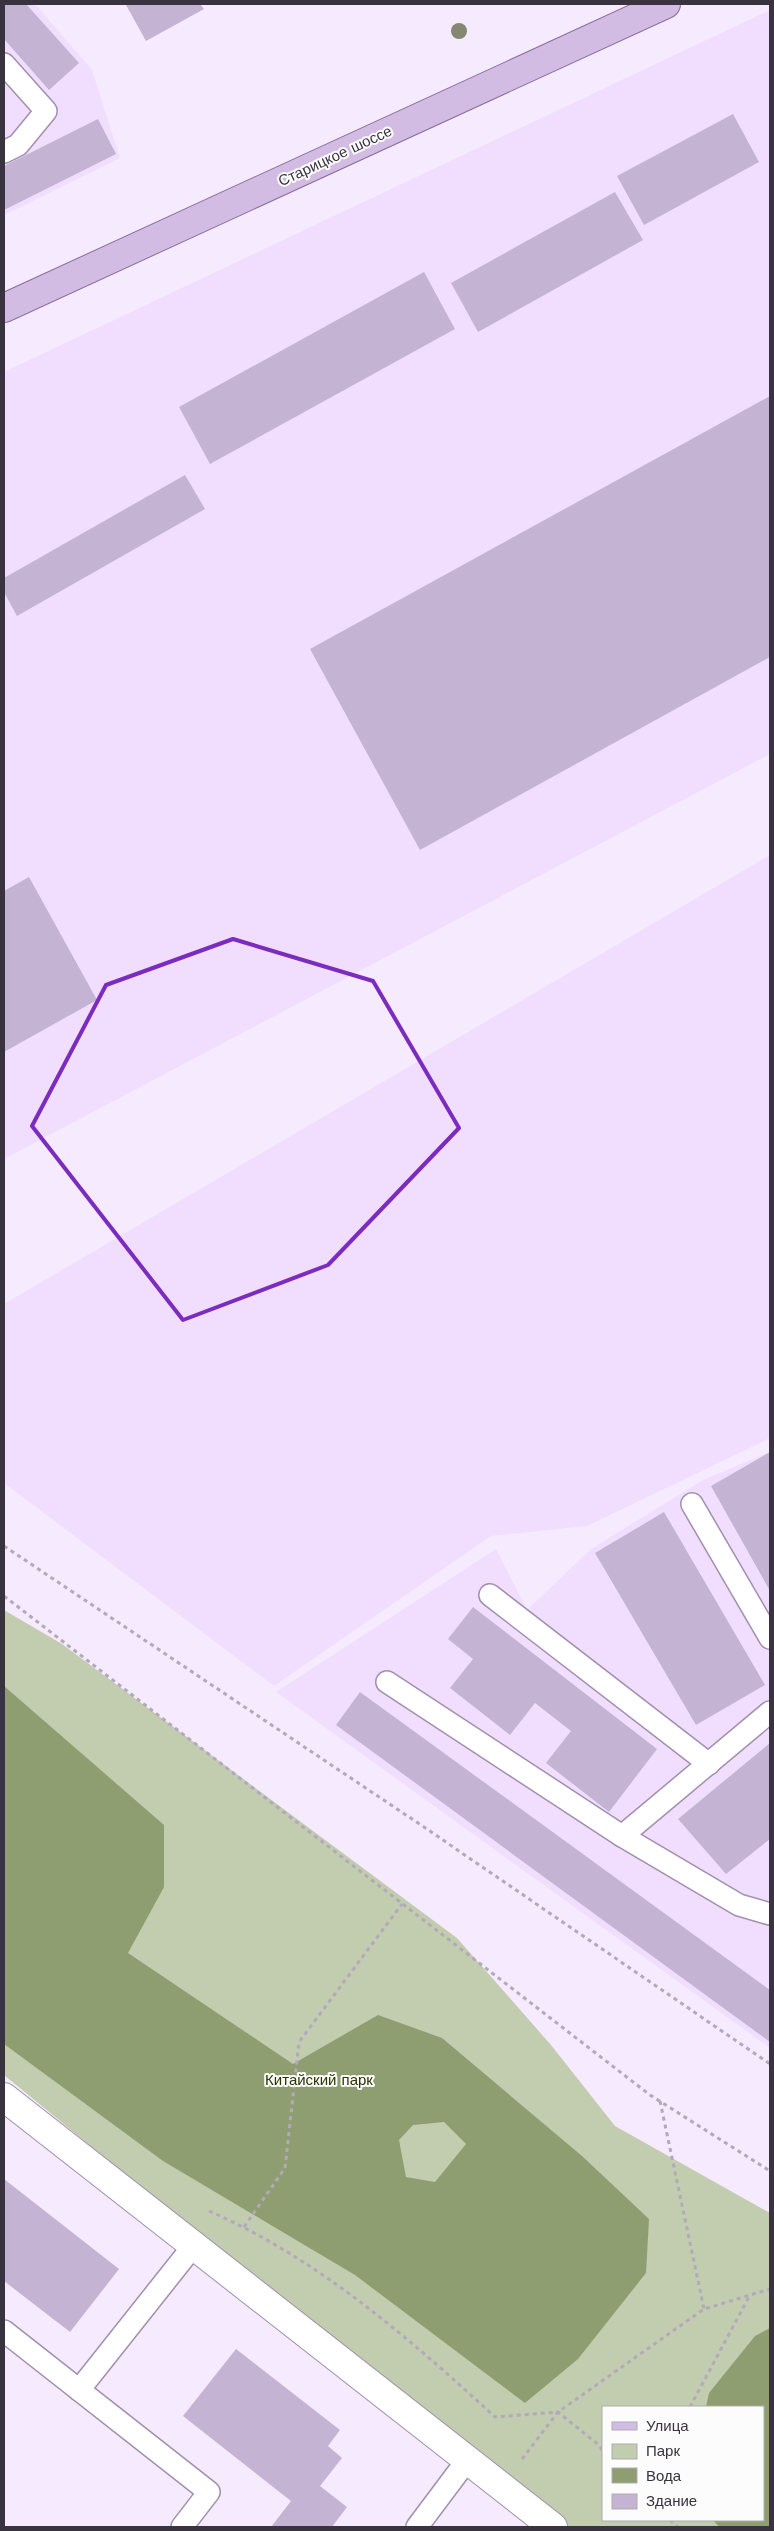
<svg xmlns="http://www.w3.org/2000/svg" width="774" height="2531" viewBox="0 0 774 2531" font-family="'Work Sans',sans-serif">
	<rect width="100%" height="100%" fill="#f5eafe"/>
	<g fill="#f1deff">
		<polygon points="4,4 35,4 92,70 120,158 4,215"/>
		<polygon points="770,10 770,754 4,1159 4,372"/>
		<polygon points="770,855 770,1438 587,1526 491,1536 274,1686 4,1483 4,1304"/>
		<polygon points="770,1452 770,2048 276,1692 496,1549 527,1610 591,1549 703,1480"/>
	</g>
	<path fill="#c2ccae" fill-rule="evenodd" d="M4,1610L62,1644L457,1938L551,2045L615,2126L770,2213V2527H569L492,2469L216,2249L4,2075ZM603,2407H763V2520H603Z"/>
	<g fill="#8f9e71" fill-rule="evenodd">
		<path d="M4,1686L164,1825V1887L128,1953L293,2064L378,2015L442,2038L582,2156L649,2219L646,2273L578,2359L525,2403L355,2275L163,2161L4,2044ZM444,2122L466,2144L435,2182L406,2177L399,2140L413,2125Z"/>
		<polygon points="770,2328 770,2527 719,2527 713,2520 763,2520 763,2407 706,2407 709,2393 755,2336"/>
	</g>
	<g fill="#c5b3d4">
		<polygon points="4,4 26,4 79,63 49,90 4,39"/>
		<polygon points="129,4 200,4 204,9 146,41 126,5"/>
		<polygon points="733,114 759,162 644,225 617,176"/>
		<polygon points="98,119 116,154 4,210 4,166"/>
		<polygon points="615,192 643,240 478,332 451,283"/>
		<polygon points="424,272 455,329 210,464 179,407"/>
		<polygon points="770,396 770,657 420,850 310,649"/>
		<polygon points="185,475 205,509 17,616 4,592 4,578"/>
		<polygon points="29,877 97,1000 4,1052 4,891"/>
		<polygon points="770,1452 770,1591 711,1486"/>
		<polygon points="664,1512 765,1685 696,1725 595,1553"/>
		<polygon points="473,1607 657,1749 609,1812 546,1763 571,1731 535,1703 510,1735 450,1688 473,1659 448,1639"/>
		<polygon points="360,1692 770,1990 770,2042 336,1725"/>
		<polygon points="770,1743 770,1839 726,1874 678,1819"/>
		<polygon points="4,2179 119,2269 70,2332 4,2281"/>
		<polygon points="236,2349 340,2430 328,2446 342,2458 320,2486 347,2507 332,2527 271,2527 291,2501 183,2416"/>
	</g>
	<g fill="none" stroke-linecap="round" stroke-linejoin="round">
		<defs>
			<g id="lane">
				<polyline points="4,64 46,111 18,145 4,152"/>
				<polyline points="692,1504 770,1638"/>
				<polyline points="490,1595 709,1764"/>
				<polyline points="387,1682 622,1836 739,1905 770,1914"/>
				<polyline points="622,1836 770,1712"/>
				<polyline points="4,2331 209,2492 182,2527"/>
				<polyline points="79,2390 194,2245"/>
				<polyline points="417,2527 468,2459"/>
			</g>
			<polyline id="street" points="4,2097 553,2527"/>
			<polyline id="primary" points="4,308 666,4"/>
		</defs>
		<use href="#lane" stroke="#a08fae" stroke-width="24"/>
		<use href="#street" stroke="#a08fae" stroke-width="30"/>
		<use href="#primary" stroke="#8a6e9f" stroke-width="30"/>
		<g stroke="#b2a9ba" stroke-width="3" stroke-dasharray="4 4" stroke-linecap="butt">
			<polyline points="4,1546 421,1825 770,2064"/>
			<polyline points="4,1596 650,2095 770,2171"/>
			<polyline points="660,2101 704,2309"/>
			<path d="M209,2211C317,2258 409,2338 495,2417L558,2412L600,2446L603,2453"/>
			<polyline points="244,2227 285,2168 299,2042 402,1904"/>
			<polyline points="690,2407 750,2295"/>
			<polyline points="522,2459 558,2412 704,2309 770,2289"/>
			<polyline points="670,2520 678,2527"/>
		</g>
		<use href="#lane" stroke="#fff" stroke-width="21"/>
		<use href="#street" stroke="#fff" stroke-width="28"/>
		<use href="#primary" stroke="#d3bce4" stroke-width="28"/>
	</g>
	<circle fill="#858772" cx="459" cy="31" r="8"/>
	<path fill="none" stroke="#7b2cbf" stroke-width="4" stroke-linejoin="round" d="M233,939L373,981L459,1128L328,1265L183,1320L32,1126L106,985Z"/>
	<g text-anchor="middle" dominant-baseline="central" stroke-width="4" stroke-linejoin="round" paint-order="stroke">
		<g font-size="15" fill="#39323f" stroke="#fcfcfc">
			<text transform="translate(335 156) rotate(-25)">Старицкое шоссе</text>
		</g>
		<g font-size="15" fill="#293600" stroke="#fcfcfc">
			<text x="319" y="2080">Китайский парк</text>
		</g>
	</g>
	<rect width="774" height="2531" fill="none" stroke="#39323f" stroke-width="10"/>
	<rect x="602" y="2406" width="162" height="115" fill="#fcfcfc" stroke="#aeabb0"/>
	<rect x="612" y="2422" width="25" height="8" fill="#d3bce4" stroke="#aeabb0"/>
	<text x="646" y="2431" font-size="15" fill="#39323f">Улица</text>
	<rect x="612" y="2444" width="25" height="15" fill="#c2ccae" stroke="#aeabb0"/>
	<text x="646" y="2456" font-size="15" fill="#39323f">Парк</text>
	<rect x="612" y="2468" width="25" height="15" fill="#8f9e71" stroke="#aeabb0"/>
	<text x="646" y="2481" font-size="15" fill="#39323f">Вода</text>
	<rect x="612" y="2494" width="25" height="15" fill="#c5b3d4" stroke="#aeabb0"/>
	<text x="646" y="2506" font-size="15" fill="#39323f">Здание</text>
</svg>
